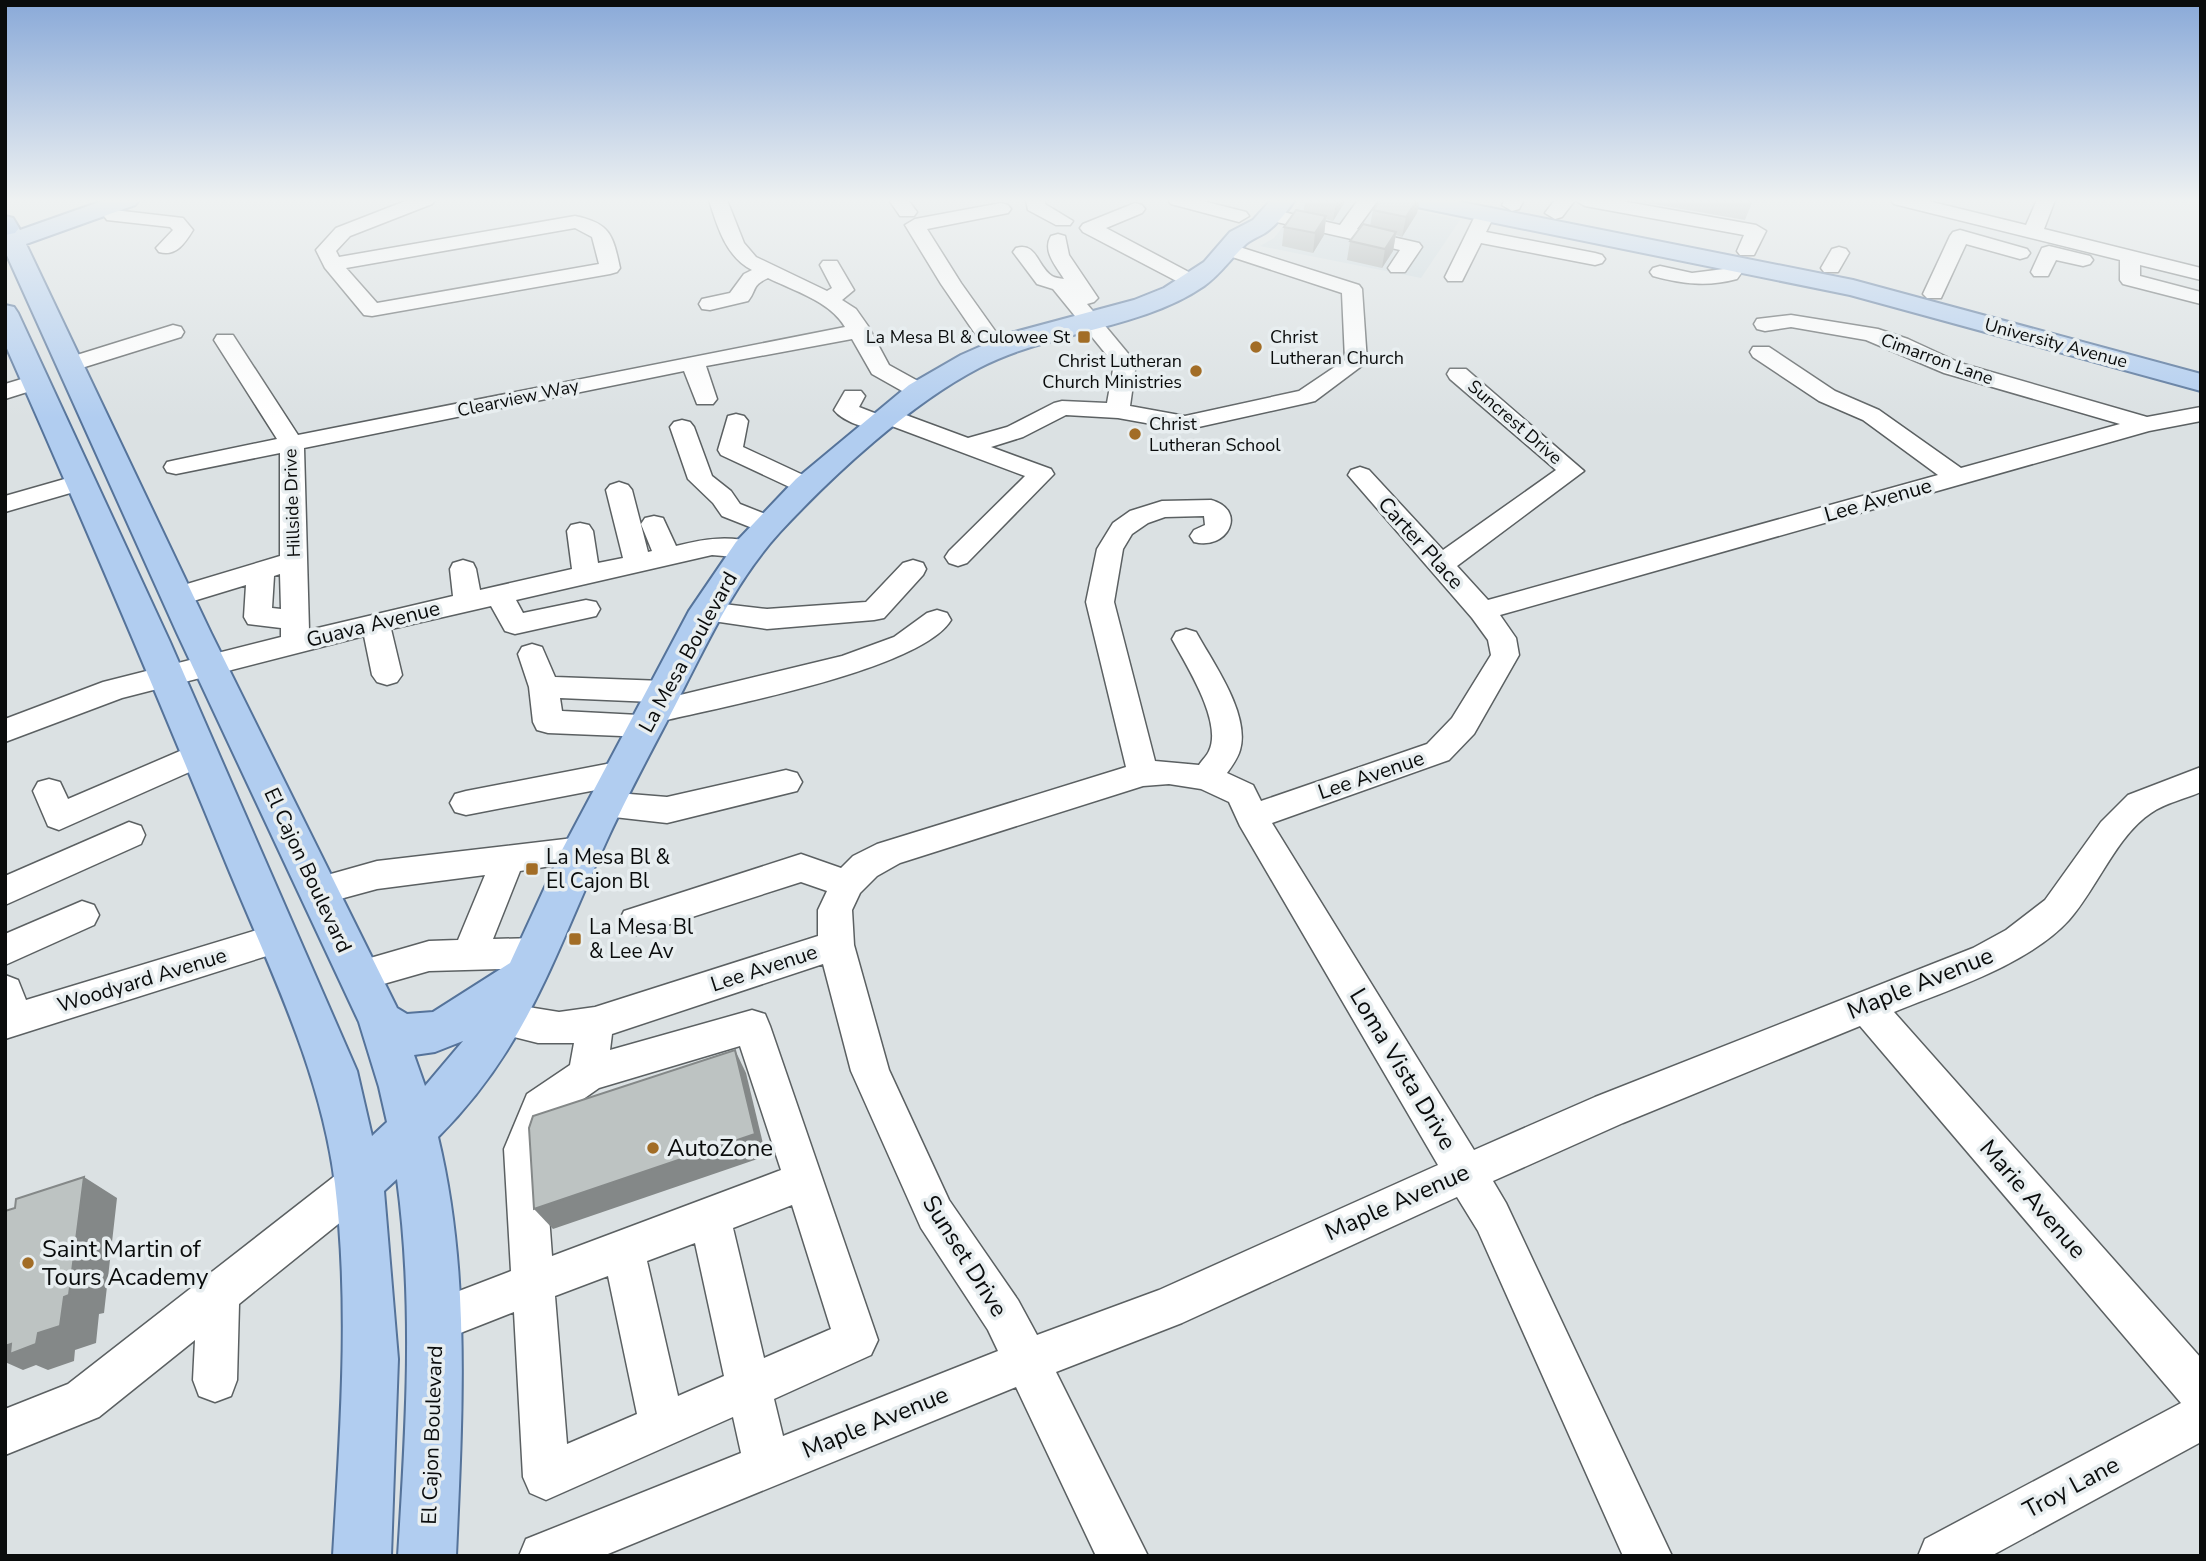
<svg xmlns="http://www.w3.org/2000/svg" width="2206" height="1561" viewBox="0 0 2206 1561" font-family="'Nunito Sans',sans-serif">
	<rect width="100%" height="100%" fill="#dbe1e3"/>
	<polygon fill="#cad7dd" points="1303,200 1364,200 1460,220 1421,278 1260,246 1274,238"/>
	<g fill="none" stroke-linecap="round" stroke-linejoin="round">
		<defs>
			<g id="minor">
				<path d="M408,200H435L432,204L350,236L336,251L339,257L575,216C610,223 613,235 620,268L617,272L610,274L372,316L364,315L325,268L316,250L336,228ZM575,228L592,237L599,264L377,303L346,268Z"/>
				<path d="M709,200H727L744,243L756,257L827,291L832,288L820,265L823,261H837L854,290L842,300L856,309L868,326L889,365L927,386L931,391L927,396H911L872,374L852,339L706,366L717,399L713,404H697L684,371L304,448L309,630L453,596L450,569L453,563L463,560L473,563L476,569L480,590L572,569L567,531L571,525L580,523L589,525L593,531L598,563L623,558L606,490L610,485L619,482L628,485L632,490L648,552L652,551L641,524L645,518L654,516L663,518L676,546C704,539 728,535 756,543L760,549L756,555L747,558L712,555L516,600L523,613L586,600L596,602L600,609L596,616L515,634L505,631L491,606L391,629L402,675L397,682L387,685L377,682L372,675L364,636L122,698L5,742V719L103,682L281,637V628L248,624L244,617L246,585L177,606L167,604L163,597L167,590L280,556V453L176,474L167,472L164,467L167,462L176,460L277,439L214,340L217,335H233L298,435L845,327C830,301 794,291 768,278C751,286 757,290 748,301L710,310L702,309L699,304L702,299L730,293L744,274L752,270C726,257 717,226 709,200ZM280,574L281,609L272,608L274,576Z"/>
				<polygon points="889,200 908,200 917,212 914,216 900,216"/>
				<polygon points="1026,200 1045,200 1045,204 1073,221 1070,225 1056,225 1028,210"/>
				<polygon points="1168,200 1199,200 1246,212 1249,216 1239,222 1171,204"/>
				<polygon points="1358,200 1378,200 1357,229 1419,243 1422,247 1405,272 1391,272 1388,268 1400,250 1263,219 1260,215 1270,209 1340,225"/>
				<polygon points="1505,200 1524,200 1519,209 1512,211 1502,205"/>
				<polygon points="1555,200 1575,200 1562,217 1555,219 1545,213"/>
				<polygon points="1575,200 1616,200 1756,225 1766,231 1754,255 1740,255 1737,251 1744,235 1585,206"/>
				<polygon points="1891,200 1924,200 2026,225 2037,200 2055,200 2044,229 2201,268 2201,280 2140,265 2140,276 2201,292 2201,304 2123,284 2120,280 2120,260 1894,204"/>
				<polygon points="1001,203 1008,205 1011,209 1008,213 927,229 961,283 1008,349 1005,354 989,354 941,284 905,225 915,219"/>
				<polygon points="1135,203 1142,205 1145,209 1142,213 1106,228 1200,278 1203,282 1200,286 1186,286 1083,232 1080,228 1083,224"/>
				<path d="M114,210L183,218L193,230C185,243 176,257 159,252L156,248L173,230L170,227L107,220L104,216L107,212Z"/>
				<polygon points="1483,212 1493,218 1486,232 1595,253 1602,255 1605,259 1602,263 1595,265 1481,243 1462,281 1448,281 1445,277 1476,214"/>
				<polygon points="1960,230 2027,249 2030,253 2027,257 2020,259 1966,244 1941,298 1927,298 1923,294 1950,236 1953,232"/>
				<path d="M1058,234L1065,236L1069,255L1098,298L1094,302L1087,304L1136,363L1130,406L1185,416L1299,391L1345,360L1342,293L1223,254L1220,250L1223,246L1230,244L1359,285L1362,289L1367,362L1315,401L1307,403L1185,430L1118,418L1066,415L1023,437L991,447L1051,469L1054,474L967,563L958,566L949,563L945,557L949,551L1025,476L889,425C877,435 843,422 834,410L845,391H861L865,396L859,407L877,414L887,409L895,411L968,438L1007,427L1054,403L1062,401L1107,403L1114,364L1053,289L1037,284L1013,252L1016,248C1037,242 1037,266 1052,276C1055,278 1060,278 1064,279C1056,266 1042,251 1051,236Z"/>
				<polygon points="2049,246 2090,256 2093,260 2090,264 2083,266 2056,260 2048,276 2034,276 2031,272 2042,248"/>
				<polygon points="1839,247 1846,249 1849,253 1838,272 1824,272 1821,268 1832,249"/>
				<path d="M1737,259L1744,261L1747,265L1737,279C1708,287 1682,284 1653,276L1650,272L1653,268L1660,266L1692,273L1724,269L1730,261Z"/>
				<path d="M1791,315L1878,329L1908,339L1960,363L2147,417L2201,407V421L2149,431L1500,615L1516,638L1519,655L1474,734L1449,760L1272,823L1474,1150L1595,1097L1973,948L2006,930L2045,900L2101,822L2128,795L2201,767V792C2185,799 2165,803 2151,813C2117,835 2096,890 2069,920C2028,965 1950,989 1894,1012L2201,1358V1442L1991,1556H1918L1925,1539L2181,1403L1860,1026L1623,1123L1493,1181L1506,1203L1672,1556H1623L1478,1231L1457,1197L1182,1323L1056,1372L1148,1556H1096L1016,1387L603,1556H519L526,1539L741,1453L733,1417L546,1500L530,1493L523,1477L514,1312L435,1343L420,1336L413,1321L420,1306L511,1271L504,1149L527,1094L570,1065L574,1043H538L490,1031L485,1019L490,1007L503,1003L559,1012L595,1007L818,936V910L827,891L801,882L636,935L624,931L619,921L624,911L801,854L841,868L853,856L877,844L1126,767L1086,602L1097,549L1113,523L1130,511L1162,501L1211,500C1248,510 1228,551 1194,542L1190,536L1194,530L1205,525L1204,516L1165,517L1148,523L1132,534L1123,549L1114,602L1155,761L1199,765C1202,760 1207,756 1209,751C1223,722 1186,665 1172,639L1176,632L1186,629L1196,632L1200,639C1216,667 1250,716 1240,750C1238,758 1232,766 1227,773L1253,785L1261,801L1427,744L1452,718L1491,655L1488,640L1472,618L1348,475L1351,470L1360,467L1369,470L1443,550L1556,470L1450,379L1447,374L1450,369H1466L1584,471L1457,566L1488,600L1938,475L1863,420L1819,401L1753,357L1750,352L1753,347H1769L1835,391L1879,410L1961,468L2120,424L1944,373L1866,340L1791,327L1765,331L1757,329L1754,324L1757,319ZM1169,784L1201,789L1229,802L1240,826L1438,1165L1159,1290L1037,1335L1018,1300L949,1200L889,1070L854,945L852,910L860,893L877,876L900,863L1143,786ZM823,964L851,1071L921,1228L988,1330L998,1351L783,1436L774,1399L871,1355L878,1340L770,1026L765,1014L752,1010L610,1050L612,1034ZM740,1046L781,1170L552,1256L544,1149L555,1119L599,1088ZM792,1205L831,1329L764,1358L733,1228ZM695,1243L724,1376L678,1396L647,1261ZM608,1276L637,1414L567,1444L555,1296Z"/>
				<polygon points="173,325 181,327 184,332 181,337 72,371 64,369 61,364 64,359"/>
				<polygon points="35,375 43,377 46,382 43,387 5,399 5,384"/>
				<polygon points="736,414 744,416 748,421 743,447 816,481 820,486 816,491 807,494 798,491 721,455 718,450 728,416"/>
				<polygon points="682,420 690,422 694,427 712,476 731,491 740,504 778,519 782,525 778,531 769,533 760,531 722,516 713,503 688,479 670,427 674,422"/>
				<polygon points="82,474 91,477 95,482 91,487 5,512 5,496"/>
				<polygon points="913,560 923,563 926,569 923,575 884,618 874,620 767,629 706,620 696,618 692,611 696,604 706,602 767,609 866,602 903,563"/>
				<path d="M937,610L947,613L951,620C921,670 720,707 659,722L661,726L657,734L646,737L548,733L537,730L533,722L529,687L518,654L522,647L532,644L542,647L555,677L664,681L674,684L679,692L676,696L842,656L894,637L927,613ZM560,698L653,702L642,705L639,715L562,711Z"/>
				<polygon points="201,742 212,746 216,754 212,762 59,830 48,826 33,791 38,782 49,779 60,782 68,799"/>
				<polygon points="622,761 633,765 638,773 633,781 622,785 466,815 455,812 450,803 455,794 466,791"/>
				<polygon points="786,770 797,773 802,782 797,791 667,823 605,816 594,813 589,804 594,795 605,792 667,797"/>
				<polygon points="129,822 141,826 145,835 141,844 5,905 5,876"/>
				<polygon points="582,837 594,841 598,850 594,859 520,871 493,939 538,938 550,942 556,953 550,964 538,968 429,971 359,991 346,987 341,976 346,965 429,941 458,940 485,875 377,889 318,905 306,901 301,891 306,881 377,861"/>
				<polygon points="82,901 94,905 99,915 94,925 5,965 5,934"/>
				<polygon points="280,923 292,928 297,938 292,948 5,1039 5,975 18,980 26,1000"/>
				<polygon points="359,1162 373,1168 379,1182 373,1196 239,1304 237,1380 231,1396 215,1402 199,1396 193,1380 195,1340 99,1417 5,1455 5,1409 68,1384 345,1168"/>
			</g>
			<g id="major">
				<path d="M105,200H139L135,205L26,244L211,633L397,1008L407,1014L433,1012L510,963L562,850L689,611L736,542L796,479L909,385L961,355L1011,333L1134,300L1164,288L1204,262L1230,232L1253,220L1271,200H1295C1288,210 1278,223 1269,230C1262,236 1253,238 1246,244C1231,258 1221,274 1204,286C1140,330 1049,331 979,368C910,404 834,474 780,532C739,577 713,631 686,684C658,740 627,794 602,851C553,960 525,1050 438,1137C471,1273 462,1417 456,1556H398C406,1430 414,1304 397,1179L384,1191L398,1359L391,1556H333C340,1432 350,1308 335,1184C321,1071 269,968 226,863C155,689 81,516 5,344V305L14,307L18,313L170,642L357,1071L372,1136L387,1122L379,1087L359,1022L177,633L5,251V221L15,223L20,230ZM463,1041L425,1086L414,1055L435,1052Z"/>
				<polygon points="1405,200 1451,200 1853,280 2201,374 2201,391 1850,295 1417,207 1409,205"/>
			</g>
			<polygon id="highway" points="5,216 13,218 19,228 15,233 5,235"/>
		</defs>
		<use href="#minor" stroke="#5b6062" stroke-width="3"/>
		<use href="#major" stroke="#55739a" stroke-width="4"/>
		<use href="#highway" stroke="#55739a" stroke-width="4"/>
		<use href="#minor" fill="#fff" fill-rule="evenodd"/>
		<use href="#major" fill="#b1cdf0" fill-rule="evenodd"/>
		<use href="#highway" fill="#7dabe6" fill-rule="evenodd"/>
	</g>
	<g fill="#a3a8a7">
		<polygon points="1305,200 1346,200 1333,221 1326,219 1324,235 1313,253 1282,246 1284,227 1304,211"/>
		<polygon points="1630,200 1753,200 1745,220"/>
		<polygon points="1373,210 1417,213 1402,237 1396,235 1393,251 1382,268 1347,260 1350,241 1370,226"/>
	</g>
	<g fill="#848888">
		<polygon points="1337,200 1346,200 1333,221 1336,202"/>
		<polygon points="1417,200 1420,200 1417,213 1402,237 1406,217"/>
		<polygon points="1326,216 1324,235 1313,253 1315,233"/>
		<polygon points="1396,232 1393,251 1382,268 1385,249"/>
		<polygon points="735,1050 746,1073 766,1156 553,1229 534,1209"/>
		<polygon points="84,1177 117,1198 104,1313 99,1314 96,1343 75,1350 74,1361 48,1370 36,1365 23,1370 5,1362 5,1346 38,1333 64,1297"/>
	</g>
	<g fill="#bdc3c2" stroke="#848888" stroke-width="2">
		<polygon points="1381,200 1417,200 1406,217 1373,210"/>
		<polygon points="1296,210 1326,216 1315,233 1284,227"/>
		<polygon points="1363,224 1396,232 1385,249 1350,241"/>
		<polygon points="735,1050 755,1134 534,1209 529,1128 533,1116"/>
		<polygon points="84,1177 69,1295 64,1297 60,1326 38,1333 36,1344 10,1354 11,1344 5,1346 5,1211 15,1208 16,1199"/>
	</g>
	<linearGradient id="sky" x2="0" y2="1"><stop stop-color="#89a9d8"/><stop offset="0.48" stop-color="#eff2f2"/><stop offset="1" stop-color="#eff2f2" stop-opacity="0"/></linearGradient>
	<rect width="2206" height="418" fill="url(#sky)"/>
	<g fill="#a26d26" stroke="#e8eef0" stroke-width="2.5">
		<rect x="1077" y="330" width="14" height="14" rx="3.5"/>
		<circle cx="1256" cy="347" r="7"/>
		<circle cx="1196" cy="371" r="7"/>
		<circle cx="1135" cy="434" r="7"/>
		<rect x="525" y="862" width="14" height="14" rx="3.5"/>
		<rect x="568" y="932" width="14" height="14" rx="3.5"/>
		<circle cx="653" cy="1148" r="7"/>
		<circle cx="28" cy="1263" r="7"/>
	</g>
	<g text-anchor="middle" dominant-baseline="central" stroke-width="7" stroke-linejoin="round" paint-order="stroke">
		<g font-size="18" fill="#0a0c0c" stroke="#e8eef0" text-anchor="end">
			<text x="1070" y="337">La Mesa Bl &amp; Culowee St</text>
			<text x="1270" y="337" text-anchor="start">Christ<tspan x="1270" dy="21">Lutheran Church</tspan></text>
			<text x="1182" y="361">Christ Lutheran<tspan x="1182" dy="21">Church Ministries</tspan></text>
			<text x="1149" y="424" text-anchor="start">Christ<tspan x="1149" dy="21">Lutheran School</tspan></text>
		</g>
		<g font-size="18" fill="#0a0c0c" stroke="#e8eef0">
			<text transform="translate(2056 343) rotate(15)">University Avenue</text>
			<text transform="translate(1937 359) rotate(20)">Cimarron Lane</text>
			<text transform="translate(518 398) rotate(-12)">Clearview Way</text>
			<text transform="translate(1515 422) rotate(41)">Suncrest Drive</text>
			<text transform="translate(292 503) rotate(-92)">Hillside Drive</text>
		</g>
		<g font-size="21" fill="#0a0c0c" stroke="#e8eef0">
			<text transform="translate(1878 500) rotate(-16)">Lee Avenue</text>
			<text transform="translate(1421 543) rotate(48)">Carter Place</text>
			<text transform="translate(373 624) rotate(-14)">Guava Avenue</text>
			<text transform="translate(688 652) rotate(-61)">La Mesa Boulevard</text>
			<text transform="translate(1371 775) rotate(-19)">Lee Avenue</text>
			<text transform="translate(308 870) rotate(65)">El Cajon Boulevard</text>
			<text transform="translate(764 968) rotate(-18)">Lee Avenue</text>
			<text transform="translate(142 980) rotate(-17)">Woodyard Avenue</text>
			<text transform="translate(432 1435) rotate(-88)">El Cajon Boulevard</text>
		</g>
		<g font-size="21" fill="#0a0c0c" stroke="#e8eef0" text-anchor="start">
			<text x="546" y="857">La Mesa Bl &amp;<tspan x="546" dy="24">El Cajon Bl</tspan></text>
			<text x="589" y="927">La Mesa Bl<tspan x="589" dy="24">&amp; Lee Av</tspan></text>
		</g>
		<g font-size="24" fill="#0a0c0c" stroke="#e8eef0">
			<text transform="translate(1920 983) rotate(-22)">Maple Avenue</text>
			<text transform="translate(1403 1069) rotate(59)">Loma Vista Drive</text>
			<text transform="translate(2033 1199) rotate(49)">Marie Avenue</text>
			<text transform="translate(1397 1202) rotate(-24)">Maple Avenue</text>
			<text transform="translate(965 1256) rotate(58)">Sunset Drive</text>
			<text transform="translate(875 1422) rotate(-22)">Maple Avenue</text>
			<text transform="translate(2071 1487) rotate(-28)">Troy Lane</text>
		</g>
		<g font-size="24" fill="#0a0c0c" stroke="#e8eef0" text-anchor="start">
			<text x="667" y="1148">AutoZone</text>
			<text x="42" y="1249">Saint Martin of<tspan x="42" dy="28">Tours Academy</tspan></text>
		</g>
	</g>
	<rect width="2206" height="1561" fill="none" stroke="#0a0c0c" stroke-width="14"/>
</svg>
